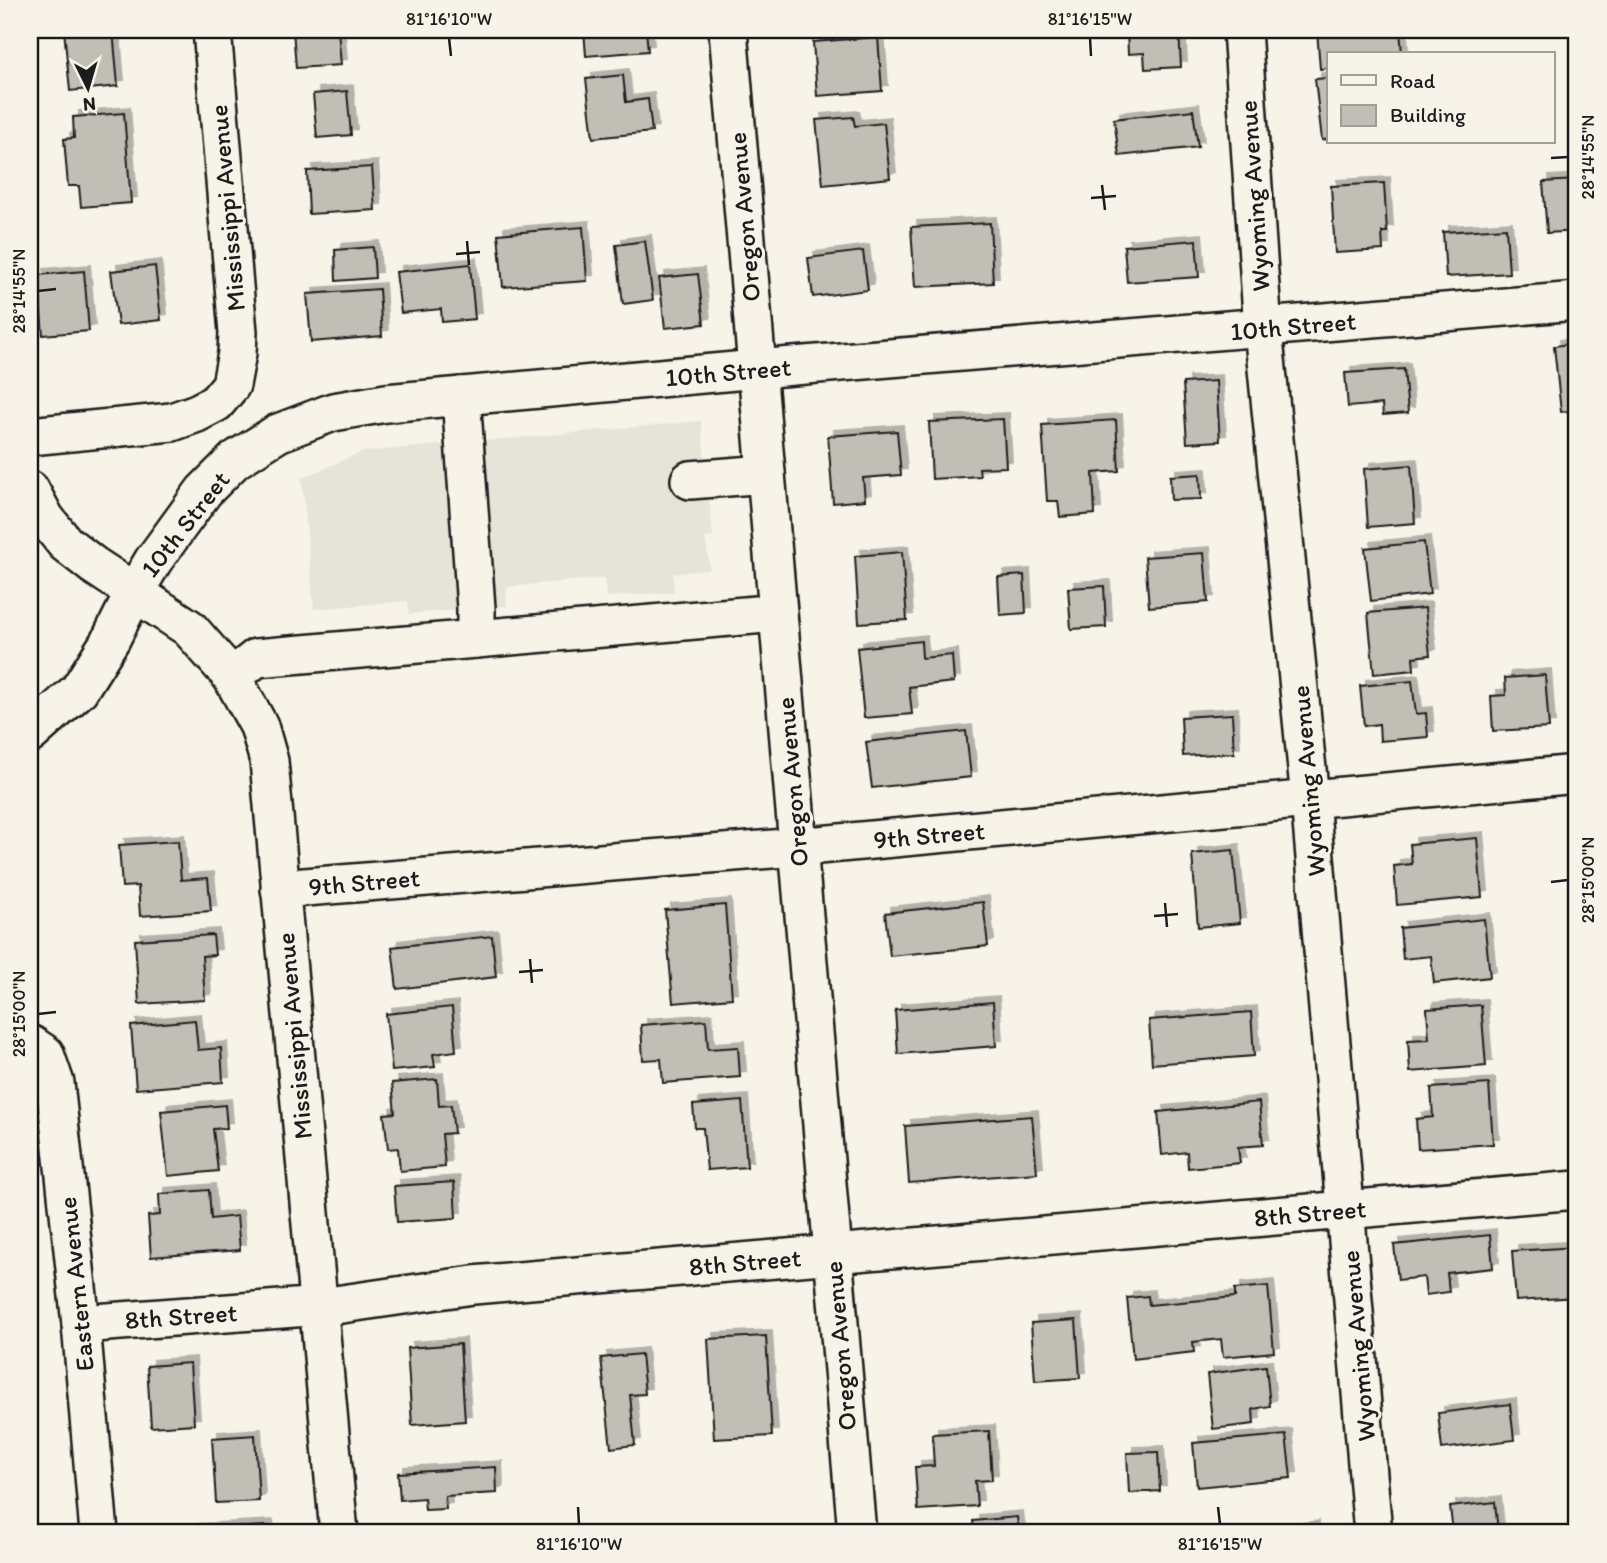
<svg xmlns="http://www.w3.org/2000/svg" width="1607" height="1563" viewBox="0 0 1607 1563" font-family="Itim,sans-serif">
	<defs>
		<filter id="shadow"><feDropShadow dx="6" dy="-6" stdDeviation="0" flood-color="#0004"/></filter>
	</defs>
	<rect width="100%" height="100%" fill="#f7f3e8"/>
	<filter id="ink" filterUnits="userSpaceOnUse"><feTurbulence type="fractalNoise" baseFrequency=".0143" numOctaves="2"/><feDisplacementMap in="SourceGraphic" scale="14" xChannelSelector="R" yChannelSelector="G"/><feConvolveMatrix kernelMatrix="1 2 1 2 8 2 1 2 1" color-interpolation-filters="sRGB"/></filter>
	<g filter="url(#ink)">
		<polygon fill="#e6e3d9" points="701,421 713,537 705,538 710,569 673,574 674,592 606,597 604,578 506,587 507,606 409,614 408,601 314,609 302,478 362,452"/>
		<g fill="#c0beb5" stroke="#1c1c1c" stroke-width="2" filter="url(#shadow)">
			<polygon points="64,30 113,30 118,86 70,91"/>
			<polygon points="293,30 338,30 341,65 296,68"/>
			<polygon points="584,30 646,30 648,51 586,56"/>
			<polygon points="1127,30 1179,30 1181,67 1145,69 1144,53 1128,54"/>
			<polygon points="1317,30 1400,30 1402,54 1329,54 1329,68 1320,69"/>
			<polygon points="878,37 882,91 817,96 813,42"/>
			<polygon points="623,75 626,102 648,99 652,132 593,138 586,79"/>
			<polygon points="1329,78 1329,139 1322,140 1315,79"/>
			<polygon points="347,91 351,135 317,138 313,94"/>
			<polygon points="1193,110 1198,147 1119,156 1114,119"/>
			<polygon points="124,113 131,203 81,207 79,186 68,186 64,139 74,138 73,117"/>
			<polygon points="853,117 855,126 884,123 890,178 823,185 816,120"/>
			<polygon points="372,167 375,210 309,214 307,171"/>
			<polygon points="1577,180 1577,231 1547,233 1543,182"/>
			<polygon points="1384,183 1387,232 1382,232 1383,250 1335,253 1331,186"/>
			<polygon points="990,223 993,283 915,287 911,227"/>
			<polygon points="583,227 587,281 503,287 498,234"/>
			<polygon points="1506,228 1509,273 1446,277 1443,232"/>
			<polygon points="1196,240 1199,277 1127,282 1124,246"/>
			<polygon points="645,241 653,300 623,304 616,245"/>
			<polygon points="373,247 375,278 336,281 335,250"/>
			<polygon points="863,251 868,290 813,297 808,258"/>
			<polygon points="470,264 475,319 442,322 441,309 401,313 396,272"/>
			<polygon points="155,266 161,320 118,325 111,271"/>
			<polygon points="84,271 89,331 43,335 38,275"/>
			<polygon points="698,274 704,324 665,328 659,278"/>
			<polygon points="379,289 382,336 311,342 307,294"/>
			<polygon points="1577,343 1577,410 1561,412 1554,346"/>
			<polygon points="1404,369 1408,413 1383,415 1382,404 1348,407 1345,373"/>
			<polygon points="1216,381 1220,441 1187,443 1183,383"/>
			<polygon points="1003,419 1006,467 979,468 980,476 932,479 929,422"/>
			<polygon points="1116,420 1119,471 1093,473 1095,514 1060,517 1058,501 1047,501 1042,425"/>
			<polygon points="897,431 901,475 863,478 865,500 833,503 828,436"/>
			<polygon points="1411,465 1415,523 1368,527 1364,469"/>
			<polygon points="1200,474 1201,499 1171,500 1170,476"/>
			<polygon points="1424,542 1430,594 1371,601 1365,548"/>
			<polygon points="902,552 907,620 859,623 855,556"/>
			<polygon points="1204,553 1208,602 1149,607 1145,557"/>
			<polygon points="1024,575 1026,613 1000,615 998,577"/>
			<polygon points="1104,586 1106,627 1071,629 1068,588"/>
			<polygon points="1425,608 1430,655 1413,657 1414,670 1374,674 1368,613"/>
			<polygon points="921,641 922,658 952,655 954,682 909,687 912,714 864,718 857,648"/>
			<polygon points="1545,675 1549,728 1493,731 1491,696 1506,695 1505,678"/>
			<polygon points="1412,681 1416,714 1426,713 1428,737 1380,741 1379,724 1364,726 1360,686"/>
			<polygon points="1232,714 1234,753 1183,756 1181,717"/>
			<polygon points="966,731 971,777 872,788 866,742"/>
			<polygon points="1477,838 1482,897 1397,905 1394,866 1412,864 1410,844"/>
			<polygon points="178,841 181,880 208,878 211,911 140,916 138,886 122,887 119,845"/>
			<polygon points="1233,850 1240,923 1198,927 1192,854"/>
			<polygon points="983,902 988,946 890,956 885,913"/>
			<polygon points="725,905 732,998 673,1003 665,910"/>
			<polygon points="1484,919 1490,977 1434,983 1431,956 1403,959 1400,928"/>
			<polygon points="213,935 215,955 202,956 205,1000 139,1004 135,940"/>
			<polygon points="492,936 496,977 397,989 392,947"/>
			<polygon points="993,1002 996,1046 898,1054 895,1010"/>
			<polygon points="1481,1005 1486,1066 1410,1072 1408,1040 1429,1039 1427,1009"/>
			<polygon points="452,1007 456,1051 433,1054 435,1067 392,1071 386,1014"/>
			<polygon points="1251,1012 1254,1056 1152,1064 1149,1020"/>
			<polygon points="195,1020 198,1050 221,1048 223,1082 136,1089 131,1026"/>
			<polygon points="706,1020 708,1049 738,1047 740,1077 663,1083 661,1059 643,1060 641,1025"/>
			<polygon points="437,1079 439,1106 451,1105 454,1133 442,1134 445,1167 400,1171 398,1148 388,1149 384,1114 395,1113 392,1083"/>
			<polygon points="1489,1084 1493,1144 1418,1149 1416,1119 1433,1117 1431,1088"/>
			<polygon points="742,1101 747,1167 707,1170 703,1128 695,1128 693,1105"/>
			<polygon points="1259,1102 1263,1145 1238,1147 1240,1163 1188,1168 1187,1152 1162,1155 1158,1112"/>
			<polygon points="225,1105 227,1128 213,1129 218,1171 168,1176 161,1111"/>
			<polygon points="1032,1116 1037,1173 909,1183 905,1126"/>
			<polygon points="454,1182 456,1218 397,1222 394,1186"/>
			<polygon points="209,1190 211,1219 237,1216 240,1250 151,1257 148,1216 160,1215 159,1194"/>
			<polygon points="1490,1235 1493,1268 1447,1273 1449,1292 1426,1295 1424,1277 1398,1280 1394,1245"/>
			<polygon points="1577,1247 1577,1297 1516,1301 1512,1251"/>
			<polygon points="1268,1286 1274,1352 1223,1357 1221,1339 1193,1342 1194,1352 1133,1359 1127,1298 1148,1296 1149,1305 1235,1297 1235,1289"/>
			<polygon points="1076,1320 1080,1378 1035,1381 1031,1323"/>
			<polygon points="766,1336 772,1436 714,1439 708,1339"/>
			<polygon points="460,1344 465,1421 412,1425 407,1348"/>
			<polygon points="641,1354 645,1394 630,1395 635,1445 611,1448 601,1358"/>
			<polygon points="190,1363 194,1424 151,1427 147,1366"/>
			<polygon points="1266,1366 1270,1406 1253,1409 1254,1424 1213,1429 1207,1374"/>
			<polygon points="1510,1404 1514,1440 1442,1449 1438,1413"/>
			<polygon points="989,1431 992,1480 975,1481 977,1506 918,1510 915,1467 934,1466 932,1434"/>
			<polygon points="255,1435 259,1501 216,1503 212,1438"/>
			<polygon points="1286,1435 1291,1478 1197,1487 1193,1443"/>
			<polygon points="1158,1452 1160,1491 1129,1493 1127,1453"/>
			<polygon points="496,1467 497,1493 445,1496 446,1509 425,1510 424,1498 400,1500 398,1473"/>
			<polygon points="1495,1502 1498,1533 1453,1533 1450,1507"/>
			<polygon points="1017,1517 1019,1533 974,1533 973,1521"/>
			<polygon points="267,1526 268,1533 192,1533 192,1530"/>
			<polygon points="1313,1527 1313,1533 1270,1533 1269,1532"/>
		</g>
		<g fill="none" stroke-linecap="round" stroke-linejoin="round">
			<defs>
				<g id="minor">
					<polyline points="728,30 857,1533"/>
					<polyline points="1242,30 1263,329 1310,799 1373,1533"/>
					<polyline points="461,396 476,608 476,639"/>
					<polyline points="30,436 172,422 197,413 216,403 231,385 237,353 238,332 212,30"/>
					<polyline points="690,480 766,474"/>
					<polyline points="30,490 45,518 65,543 93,565 189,628 232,677 259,726 269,761 339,1533"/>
					<polyline points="232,677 256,658 778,613"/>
					<polyline points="30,734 79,690 111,639 134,593 153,561 204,491 235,460 278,433 333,412 386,403 757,369 1577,301"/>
					<polyline points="280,889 797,847 1577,774"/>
					<polyline points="30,1044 45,1054 55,1083 81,1324 99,1533"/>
					<polyline points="81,1324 335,1305 473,1285 1577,1190"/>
				</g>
			</defs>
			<use href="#minor" stroke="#1c1c1c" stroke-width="42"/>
			<use href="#minor" stroke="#f7f3e8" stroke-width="37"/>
		</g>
	</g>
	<path fill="none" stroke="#1c1c1c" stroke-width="2.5" d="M449,38L451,56M1090,38L1091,56M1551,158L1568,157M1102,185L1105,210M1091,198L1116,196M467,241L469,265M456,254L480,252M38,291L56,289M1551,882L1568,880M1165,903L1167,927M1154,916L1178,914M530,959L532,983M519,972L543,970M38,1014L56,1012M578,1507L579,1524M1218,1507L1220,1524"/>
	<g text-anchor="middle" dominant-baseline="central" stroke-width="6" stroke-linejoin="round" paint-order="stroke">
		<g font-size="26" fill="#1c1c1c" stroke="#f7f3e8">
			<text transform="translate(1254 196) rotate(-94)">Wyoming Avenue</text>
			<text transform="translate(227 208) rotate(-95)">Mississippi Avenue</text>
			<text transform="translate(744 217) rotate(-95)">Oregon Avenue</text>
			<text transform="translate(1293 326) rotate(-5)">10th Street</text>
			<text transform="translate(728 372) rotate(-5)">10th Street</text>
			<text transform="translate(185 524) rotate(-52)">10th Street</text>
			<text transform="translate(1308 781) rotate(-95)">Wyoming Avenue</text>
			<text transform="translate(792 782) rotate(-95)">Oregon Avenue</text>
			<text transform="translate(929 835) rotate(-5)">9th Street</text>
			<text transform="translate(364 882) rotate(-5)">9th Street</text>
			<text transform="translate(294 1036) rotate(-95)">Mississippi Avenue</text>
			<text transform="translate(1310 1213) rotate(-5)">8th Street</text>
			<text transform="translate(745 1262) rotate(-5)">8th Street</text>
			<text transform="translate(76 1284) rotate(-96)">Eastern Avenue</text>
			<text transform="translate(181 1316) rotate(-4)">8th Street</text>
			<text transform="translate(840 1346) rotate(-95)">Oregon Avenue</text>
			<text transform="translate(1358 1346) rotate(-95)">Wyoming Avenue</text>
		</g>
	</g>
	<rect width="1607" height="1563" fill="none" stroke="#f7f3e8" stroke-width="77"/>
	<rect x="1327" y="52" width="228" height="91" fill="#f7f3e8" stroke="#9f9d96" stroke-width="2"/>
	<rect x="1341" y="75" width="35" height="10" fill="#f7f3e8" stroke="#9f9d96" stroke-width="2"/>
	<text x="1390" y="88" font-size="21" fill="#1c1c1c">Road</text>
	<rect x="1341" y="105" width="35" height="21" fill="#c0beb5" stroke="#9f9d96" stroke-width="2"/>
	<text x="1390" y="122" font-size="21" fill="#1c1c1c">Building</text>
	<g transform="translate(88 88) rotate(175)" stroke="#f7f3e8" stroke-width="5" paint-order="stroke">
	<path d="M0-5L12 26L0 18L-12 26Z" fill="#1c1c1c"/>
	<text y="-10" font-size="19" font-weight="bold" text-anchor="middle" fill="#1c1c1c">N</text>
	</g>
	<rect x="38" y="38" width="1530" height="1486" fill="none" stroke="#1c1c1c" stroke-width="2.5"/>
	<g font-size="18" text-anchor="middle" fill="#1c1c1c">
		<text x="449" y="25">81°16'10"W</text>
		<text x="1090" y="25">81°16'15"W</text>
		<text transform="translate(1588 157) rotate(-90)" y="6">28°14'55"N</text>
		<text transform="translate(19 291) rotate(-90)" y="6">28°14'55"N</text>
		<text transform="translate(1588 880) rotate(-90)" y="6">28°15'00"N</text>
		<text transform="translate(19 1014) rotate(-90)" y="6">28°15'00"N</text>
		<text x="579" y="1550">81°16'10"W</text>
		<text x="1220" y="1550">81°16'15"W</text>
	</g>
</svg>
